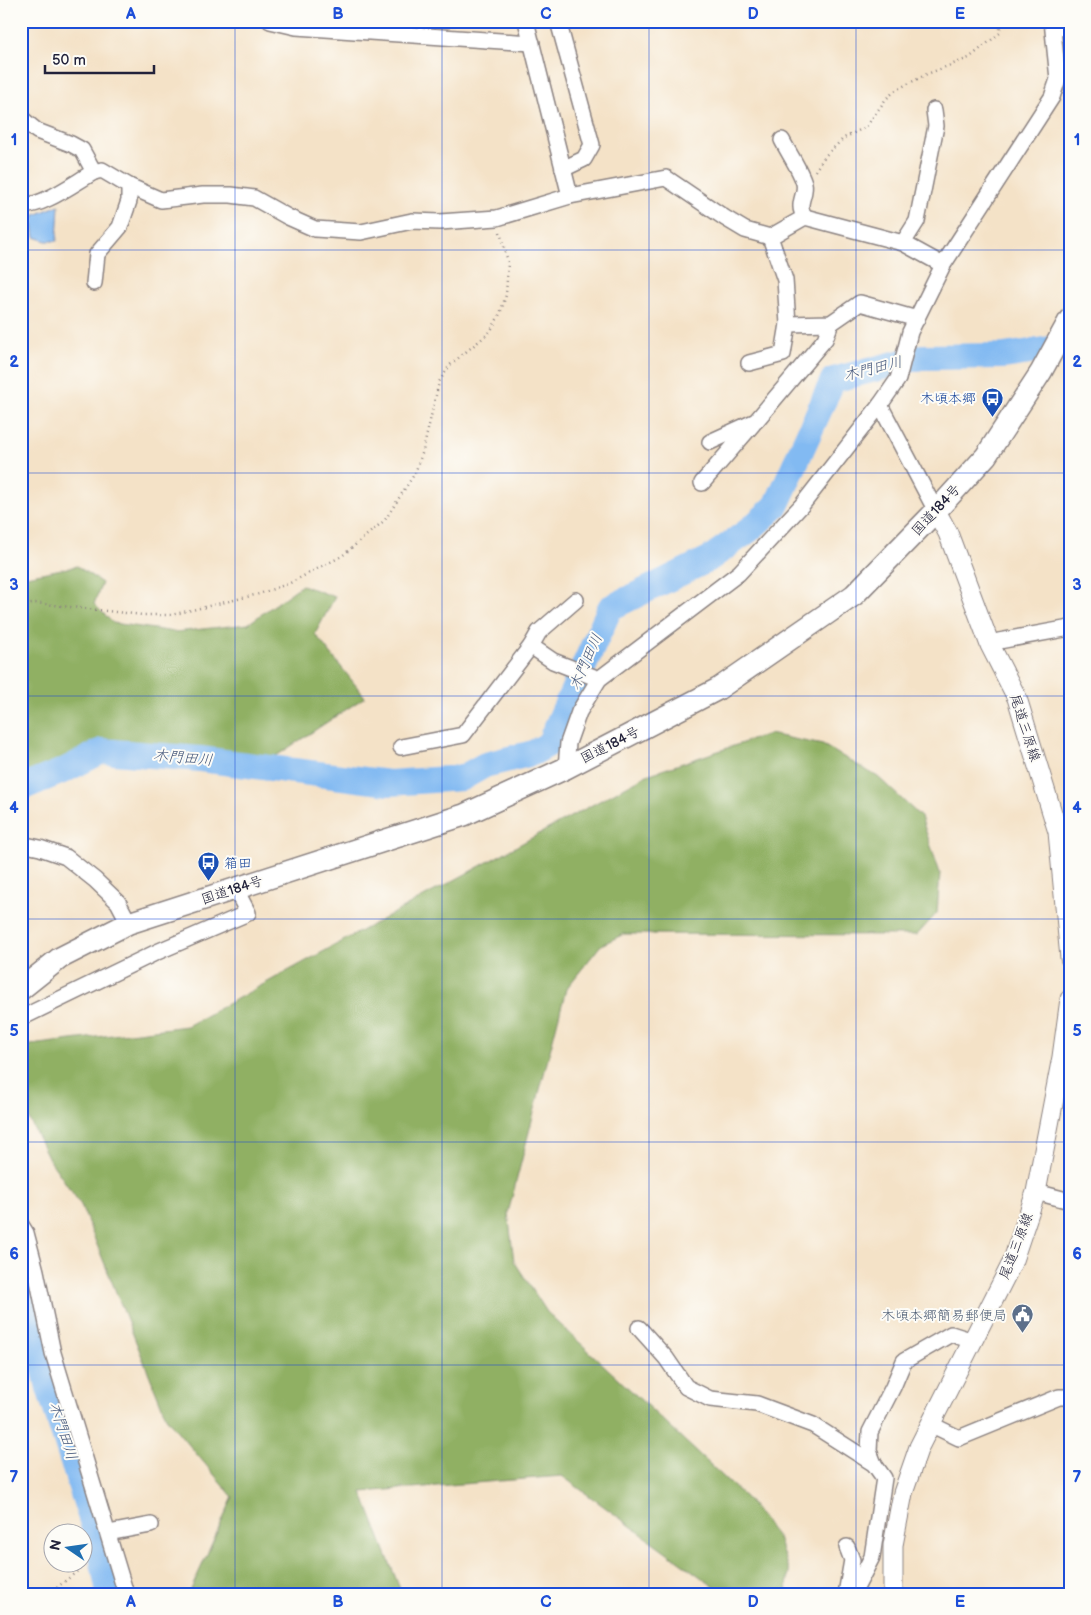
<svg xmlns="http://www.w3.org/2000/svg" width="1091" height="1615" viewBox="0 0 1091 1615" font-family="'Balsamiq Sans','Klee One',sans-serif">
	<rect width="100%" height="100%" fill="#fdfcf7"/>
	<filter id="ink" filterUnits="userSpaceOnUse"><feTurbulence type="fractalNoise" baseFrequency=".02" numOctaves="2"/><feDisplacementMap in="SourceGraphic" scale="10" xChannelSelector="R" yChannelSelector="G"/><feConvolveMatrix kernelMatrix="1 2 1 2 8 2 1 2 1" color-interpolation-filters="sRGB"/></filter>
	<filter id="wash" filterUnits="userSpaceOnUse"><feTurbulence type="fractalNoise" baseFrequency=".0096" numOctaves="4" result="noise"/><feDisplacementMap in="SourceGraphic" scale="20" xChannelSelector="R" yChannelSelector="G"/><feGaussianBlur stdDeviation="1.12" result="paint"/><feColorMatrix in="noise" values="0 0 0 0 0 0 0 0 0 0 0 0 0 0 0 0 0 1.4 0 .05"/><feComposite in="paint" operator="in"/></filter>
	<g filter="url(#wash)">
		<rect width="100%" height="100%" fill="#f4e2c7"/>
		<g fill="#90b063" stroke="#59694f">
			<polygon points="77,566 102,583 94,604 113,623 175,632 248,624 302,585 335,597 315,634 365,697 267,762 109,739 21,776 21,577"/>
			<polygon points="769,734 823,745 878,777 921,817 940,873 937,913 917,935 624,934 601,945 566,989 508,1213 514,1261 547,1312 747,1499 778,1538 789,1572 786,1594 724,1594 562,1476 362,1492 402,1594 189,1594 233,1497 167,1419 81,1205 49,1159 21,1103 21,1062 30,1045 187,1026 647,775"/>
		</g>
		<polygon fill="#82baf2" stroke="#526e96" points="59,205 57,241 46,241 35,237 33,223 35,215"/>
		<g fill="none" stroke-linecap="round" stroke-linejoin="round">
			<g stroke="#82baf2" stroke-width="26">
				<polyline points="21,788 65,770 102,751 200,759 389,783 462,778 485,765 533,753 549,744 610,608 709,559 748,531 776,506 833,380 921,357 1004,356 1070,346"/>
				<polyline points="21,1266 49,1388 100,1546 109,1594"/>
			</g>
		</g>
	</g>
	<g filter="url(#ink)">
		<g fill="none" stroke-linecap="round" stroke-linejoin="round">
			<defs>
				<g id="minor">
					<polyline points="270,21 296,27 532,43"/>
					<polyline points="526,21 570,196"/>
					<polyline points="558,21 592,145 584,159 563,169"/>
					<polyline points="1053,26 1070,29"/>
					<polyline points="21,118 37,131 71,144 82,150 94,172"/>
					<path d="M782,140C788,152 801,171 804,183C807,195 795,204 805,217"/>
					<path d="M21,205C40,209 77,181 94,172L102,170L129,186L161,200L203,195H231L254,198L288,217L315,229L361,232L412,221L440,222L497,218L570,196L666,178L725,218L745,230L770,237L805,217L903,243L943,265"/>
					<polyline points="903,243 917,221 936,126 934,110"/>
					<polyline points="94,283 97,254 120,227 129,201 129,186"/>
					<polyline points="788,324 831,323 860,303 917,319"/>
					<polyline points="749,363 783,354 788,324 785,280 770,237"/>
					<polyline points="880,405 936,511"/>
					<polyline points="710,442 756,421 825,339 831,323"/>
					<polyline points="702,483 753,424"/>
					<polyline points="990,645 999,641 1070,628"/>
					<polyline points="531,646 553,661 599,679"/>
					<polyline points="401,747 463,735 531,646 539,632 576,600"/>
					<polyline points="566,768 568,743 579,712 599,679 739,573 802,505 880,405 898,379 910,332 943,265 1052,97 1058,79 1052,21"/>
					<polyline points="21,844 40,848 66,857 95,880 118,902 129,923"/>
					<polyline points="21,1018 157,952 248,913 235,888"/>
					<polyline points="1036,1192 1070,1201"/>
					<polyline points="21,1225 26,1233 36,1271 53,1353 126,1594"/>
					<polyline points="639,1328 666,1358 686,1387 710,1399 757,1404 813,1425 874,1464 884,1478 872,1557 856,1588 855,1594"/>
					<polyline points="930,1424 959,1438 1059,1397 1070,1397"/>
					<polyline points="874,1464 869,1451 870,1432 893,1387 904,1361 951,1334 973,1341"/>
					<polyline points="108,1533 151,1525"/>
					<polyline points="846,1594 852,1560 847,1547"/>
				</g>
				<g id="major">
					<polyline points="936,511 948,533 990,645 1017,698 1058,832 1070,958"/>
					<polyline points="893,1594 893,1545 903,1493 919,1447 1012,1263 1036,1192 1062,1057 1070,999"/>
				</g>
				<polyline id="highway" points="21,989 60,958 129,923 464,815 566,768 718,689 854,595 936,511 986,456 1041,372 1070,319"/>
			</defs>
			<use href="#minor" stroke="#8b8281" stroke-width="18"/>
			<use href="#major" stroke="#8b8281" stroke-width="21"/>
			<use href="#highway" stroke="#8b8281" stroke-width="24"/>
			<g stroke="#8b8281" stroke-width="2.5" stroke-dasharray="1 4" stroke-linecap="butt">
				<polyline points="815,171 825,156 844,138 866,127 886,99 896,90 927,74 969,58 1000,33 1000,21"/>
				<polyline points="21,607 35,603 143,615 171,615 259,594 290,583 342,556 385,520 415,473 423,451 439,382 450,365 490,332 500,314 506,295 508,262 500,232"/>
				<polyline points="49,1594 85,1565"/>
			</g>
			<use href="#minor" stroke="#fff" stroke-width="15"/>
			<use href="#major" stroke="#fff" stroke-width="19"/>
			<use href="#highway" stroke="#fff" stroke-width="21"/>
		</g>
	</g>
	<path fill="none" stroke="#1d4ed8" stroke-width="1" stroke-opacity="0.55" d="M235,21V1594M442,21V1594M649,21V1594M856,21V1594M21,250H1070M21,473H1070M21,696H1070M21,919H1070M21,1142H1070M21,1365H1070"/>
	<defs>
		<symbol id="bus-pin" viewBox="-11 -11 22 30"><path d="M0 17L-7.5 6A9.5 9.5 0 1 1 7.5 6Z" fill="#1a4fb4" stroke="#fdfcf7"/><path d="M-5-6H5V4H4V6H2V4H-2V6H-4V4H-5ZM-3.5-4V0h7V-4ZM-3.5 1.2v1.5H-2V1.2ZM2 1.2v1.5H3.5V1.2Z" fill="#fff"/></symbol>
		<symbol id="civic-pin" viewBox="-11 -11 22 30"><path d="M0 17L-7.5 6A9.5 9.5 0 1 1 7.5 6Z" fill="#5c6f8a" stroke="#fdfcf7"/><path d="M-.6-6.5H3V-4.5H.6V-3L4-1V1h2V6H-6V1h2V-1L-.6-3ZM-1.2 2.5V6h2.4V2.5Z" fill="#fff"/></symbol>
	</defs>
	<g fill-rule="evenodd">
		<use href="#bus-pin" x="980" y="386" width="25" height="34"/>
		<use href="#bus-pin" x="196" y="850" width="25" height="34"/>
		<use href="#civic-pin" x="1010" y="1302" width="25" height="34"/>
	</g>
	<g text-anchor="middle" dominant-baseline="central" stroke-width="4" stroke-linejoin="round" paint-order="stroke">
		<g font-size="14" fill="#164399" stroke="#fdfcf7" text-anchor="end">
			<text x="976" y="398">木頃本郷</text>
			<text x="224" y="863" text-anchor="start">箱田</text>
		</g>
		<g font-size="14" fill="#22223b" stroke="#fdfcf7">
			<text transform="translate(936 510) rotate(-47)">国道184号</text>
			<text transform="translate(1025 728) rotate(72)">尾道三原線</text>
			<text transform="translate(610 745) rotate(-27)">国道184号</text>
			<text transform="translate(232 890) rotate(-18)">国道184号</text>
			<text transform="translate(1016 1246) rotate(-69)">尾道三原線</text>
		</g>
		<g font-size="14" fill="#4e5e75" stroke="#fdfcf7" text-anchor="end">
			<text x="1007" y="1315">木頃本郷簡易郵便局</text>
		</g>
		<g font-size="15" font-style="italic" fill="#44577b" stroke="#fdfcf7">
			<text transform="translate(873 369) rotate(-14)">木門田川</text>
			<text transform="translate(586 662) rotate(-66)">木門田川</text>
			<text transform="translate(183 758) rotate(5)">木門田川</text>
			<text transform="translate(63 1431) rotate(72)">木門田川</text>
		</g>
	</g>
	<rect width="1091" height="1615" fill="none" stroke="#fdfcf7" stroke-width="55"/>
	<g transform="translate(68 1548) rotate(283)"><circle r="24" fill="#fdfcf7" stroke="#a5a5ac"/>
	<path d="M0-4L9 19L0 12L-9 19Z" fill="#1f6fb2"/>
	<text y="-8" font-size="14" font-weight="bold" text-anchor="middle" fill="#22223b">N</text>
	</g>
	<path d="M45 65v8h109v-8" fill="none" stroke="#22223b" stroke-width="2.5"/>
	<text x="52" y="65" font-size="15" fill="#22223b" stroke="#fdfcf7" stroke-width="4" paint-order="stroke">50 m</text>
	<rect x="28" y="28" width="1036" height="1560" fill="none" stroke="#1d4ed8" stroke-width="2"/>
	<g font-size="16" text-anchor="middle" font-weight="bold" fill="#1d4ed8">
		<text x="131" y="19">A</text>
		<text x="338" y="19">B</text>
		<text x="546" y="19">C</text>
		<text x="753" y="19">D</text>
		<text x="960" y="19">E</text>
		<text x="14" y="145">1</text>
		<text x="1077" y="145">1</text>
		<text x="14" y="367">2</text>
		<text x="1077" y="367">2</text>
		<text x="14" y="590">3</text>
		<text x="1077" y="590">3</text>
		<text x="14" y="813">4</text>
		<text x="1077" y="813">4</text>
		<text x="14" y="1036">5</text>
		<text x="1077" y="1036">5</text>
		<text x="14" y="1259">6</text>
		<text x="1077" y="1259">6</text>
		<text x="14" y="1482">7</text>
		<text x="1077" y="1482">7</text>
		<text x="131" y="1607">A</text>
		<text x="338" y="1607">B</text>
		<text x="546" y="1607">C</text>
		<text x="753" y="1607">D</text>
		<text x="960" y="1607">E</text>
	</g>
</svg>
